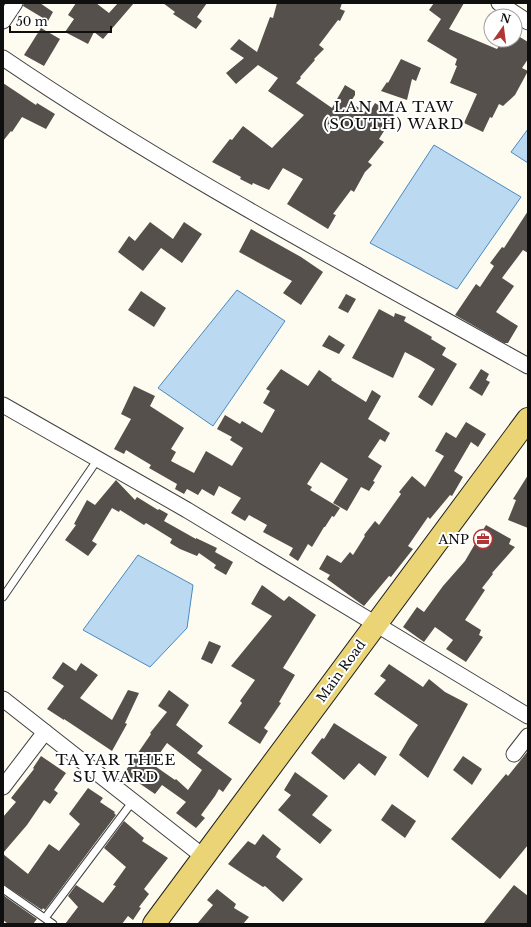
<svg xmlns="http://www.w3.org/2000/svg" width="531" height="927" viewBox="0 0 531 927" font-family="'Libre Baskerville',serif">
	<rect width="100%" height="100%" fill="#fefcf1"/>
	<g fill="#bbd9f0" stroke="#498ac0">
		<polygon points="528,129 528,163 511,152"/>
		<polygon points="434,145 521,197 457,289 370,243"/>
		<polygon points="237,290 285,321 213,426 158,388"/>
		<polygon points="138,555 193,585 187,628 150,667 83,630"/>
	</g>
	<g fill="#56504c" fill-rule="evenodd">
		<polygon points="24,3 40,3 53,12 48,21 23,6"/>
		<polygon points="76,3 96,3 109,13 118,3 134,3 103,39 94,32 88,44 65,32 74,19 68,15"/>
		<polygon points="163,3 207,3 197,17 202,21 196,29 173,14 175,12"/>
		<polygon points="277,3 342,3 340,9 345,11 340,21 338,20 319,45 324,49 314,59 315,60 300,77 301,78 296,83 332,108 345,85 355,91 355,95 350,103 369,113 375,103 394,115 379,139 384,142 368,162 372,165 365,172 354,192 351,190 333,214 336,215 328,229 287,204 303,179 283,168 269,190 253,183 252,185 240,179 241,177 212,162 230,139 232,140 243,126 272,148 304,115 268,91 278,78 258,65 236,84 226,73 244,58 230,49 239,39 257,52 270,17 273,18"/>
		<polygon points="434,3 464,3 449,29 497,49 503,40 515,40 515,34 528,42 528,59 522,68 528,71 515,95 503,106 499,104 492,118 490,117 483,132 464,123 477,94 450,83 457,66 455,65 457,59 427,41 441,19 429,10"/>
		<polygon points="41,28 60,39 44,66 24,55"/>
		<polygon points="401,59 421,68 416,81 412,79 407,100 381,91 387,82 388,83"/>
		<polygon points="3,83 36,105 37,103 55,114 46,129 22,117 12,132 11,131 3,141"/>
		<polygon points="528,211 528,253 523,250 502,278 514,286 496,312 518,326 508,343 504,343 455,315 476,284 480,287 494,266 490,263 502,247 504,248"/>
		<polygon points="150,222 173,239 184,222 202,234 182,263 161,248 143,271 118,252 129,236 135,241"/>
		<polygon points="251,229 301,257 323,272 301,305 283,293 292,281 239,252"/>
		<polygon points="141,291 166,308 154,327 128,310"/>
		<polygon points="346,294 356,299 348,313 338,308"/>
		<polygon points="379,309 394,317 395,313 406,317 404,321 432,337 431,339 446,348 442,355 457,364 432,406 418,397 435,369 420,360 405,352 393,378 352,358"/>
		<polygon points="329,335 345,345 339,354 322,346"/>
		<polygon points="281,369 308,386 319,370 332,379 331,380 366,402 372,390 381,396 368,419 390,433 385,442 380,439 368,457 382,466 373,481 375,482 369,491 361,487 347,511 333,503 348,479 321,462 307,484 312,487 310,490 340,508 334,517 332,516 325,527 324,527 312,547 308,544 298,561 289,555 293,548 263,532 267,525 249,515 245,521 231,513 241,498 219,486 214,496 202,489 198,495 187,489 184,494 175,489 177,484 149,468 151,465 126,450 124,454 114,449 131,419 121,414 134,386 155,396 150,406 184,428 171,449 176,452 171,461 194,473 206,451 232,466 243,448 230,440 232,437 217,429 225,415 240,424 242,421 262,433 275,410 263,403 270,391 266,389"/>
		<polygon points="481,369 489,374 486,380 490,382 482,396 469,388"/>
		<polygon points="466,422 486,434 478,447 471,442 454,471 463,477 452,496 450,495 430,519 428,517 408,546 413,549 391,577 389,576 364,606 327,579 330,575 319,569 327,555 341,563 350,552 353,555 365,536 364,535 375,521 379,525 401,494 399,492 412,476 425,487 444,456 435,451 446,432 456,438"/>
		<polygon points="528,475 528,528 508,520 516,500 513,499"/>
		<polygon points="116,480 135,500 137,497 158,510 159,509 168,514 164,521 196,539 196,538 217,548 215,552 233,562 226,575 214,568 216,565 199,553 197,556 180,549 170,543 172,539 146,523 144,525 120,510 119,512 112,508 92,541 97,544 88,556 65,540 76,525 74,524 87,500 95,505"/>
		<polygon points="486,525 511,539 509,544 515,547 492,573 493,574 482,588 485,590 465,620 481,630 479,635 483,637 466,662 446,649 453,640 435,627 424,642 403,627 417,607 424,612 443,586 465,561"/>
		<polygon points="262,585 284,601 289,596 316,615 283,668 295,675 279,702 281,703 264,728 268,731 260,744 228,723 242,703 240,701 255,680 231,666 272,616 251,604"/>
		<polygon points="209,641 221,646 212,664 201,659"/>
		<polygon points="63,662 76,671 81,663 98,675 80,698 112,720 128,690 139,693 125,723 127,724 112,751 64,719 64,720 47,709 64,686 52,678"/>
		<polygon points="389,664 423,687 429,679 445,692 468,704 428,778 399,755 409,738 418,725 374,694 386,680 380,676"/>
		<path d="M169,690L189,705L176,725L203,746L197,753L232,779L223,792L219,789L215,796L201,815L205,818L196,828L176,813L186,802L162,785L155,794L124,773L151,734L150,733L167,712L158,706ZM167,743L202,770L188,790L176,779L175,780L152,764Z"/>
		<polygon points="334,723 387,757 375,776 359,763 344,780 311,753 322,738 324,739"/>
		<polygon points="528,751 528,845 500,879 451,839 506,774 508,776"/>
		<polygon points="41,756 66,773 54,790 58,793 50,804 44,800 27,825 3,853 3,817 16,802 11,798 34,769 33,768"/>
		<polygon points="463,756 482,769 472,785 453,770"/>
		<polygon points="295,772 328,796 312,815 332,830 320,844 278,810 291,795 284,790"/>
		<polygon points="88,788 103,798 100,802 115,812 114,813 116,815 45,910 43,908 42,910 3,884 3,854 28,874 49,844 59,851 80,824 69,814"/>
		<polygon points="392,804 416,821 405,838 381,820"/>
		<polygon points="124,821 144,838 142,841 168,858 144,889 149,894 139,907 141,908 133,920 128,916 122,924 65,924 78,907 68,896 76,885 103,903 116,886 113,885 126,867 104,848"/>
		<polygon points="263,834 281,849 276,857 303,879 283,902 265,886 263,887 228,864 248,841 255,845"/>
		<polygon points="514,885 528,896 528,924 483,924"/>
		<polygon points="217,889 236,904 234,908 249,917 243,924 197,924 213,905 207,900"/>
		<polygon points="3,895 37,919 33,924 8,924 3,920"/>
	</g>
	<g fill="none" stroke-linecap="round" stroke-linejoin="round">
		<defs>
			<g id="service">
				<polyline points="3,597 98,459"/>
				<polyline points="3,889 53,924"/>
				<polyline points="45,918 133,801"/>
			</g>
			<g id="minor">
				<polyline points="499,3 528,22"/>
				<polyline points="3,21 15,3"/>
				<path d="M3,58C171,172 351,267 528,366"/>
				<polyline points="3,405 187,510 528,716"/>
				<polyline points="3,699 204,857"/>
				<polyline points="514,754 528,736"/>
				<polyline points="3,787 45,732"/>
			</g>
			<polyline id="primary" points="154,924 528,419"/>
		</defs>
		<use href="#service" stroke="#424242" stroke-width="9"/>
		<use href="#minor" stroke="#424242" stroke-width="17"/>
		<use href="#primary" stroke="#202020" stroke-width="24"/>
		<use href="#service" stroke="#fff" stroke-width="7"/>
		<use href="#minor" stroke="#fff" stroke-width="15"/>
		<use href="#primary" stroke="#ead475" stroke-width="22"/>
	</g>
	<defs>
		<symbol id="office-ring" viewBox="-11 -11 22 22"><circle r="9.5" fill="#fff" stroke="#b13534" stroke-width="1.5"/><path d="M-6-3h4V-5.5h4V-3h4V5H-6ZM-1-4.5V-3h2v-1.5ZM-6 0V1H6V0Z" fill="#b13534"/></symbol>
	</defs>
	<g fill-rule="evenodd">
		<use href="#office-ring" x="472" y="528" width="22" height="22"/>
	</g>
	<g text-anchor="middle" dominant-baseline="central" stroke-width="4" stroke-linejoin="round" paint-order="stroke">
		<g font-size="13" fill="#0f0f0f" stroke="#fff" text-anchor="end">
			<text x="469" y="539">ANP</text>
		</g>
		<g font-size="13" fill="#0f0f0f" stroke="#fff">
			<text transform="translate(341 671) rotate(-54)">Main Road</text>
		</g>
		<g font-size="15" letter-spacing="1" fill="#0f0f0f" stroke="#fff">
			<text x="394" y="106">LAN MA TAW<tspan x="394" dy="17">(SOUTH) WARD</tspan></text>
			<text x="116" y="759">TA YAR THEE<tspan x="116" dy="17">SU WARD</tspan></text>
		</g>
	</g>
	<rect width="531" height="927" fill="none" stroke="#0f0f0f" stroke-width="8"/>
	<g transform="translate(503 28) rotate(14)"><circle r="19" fill="#ffffff" stroke="#9f9f9f"/>
	<path d="M0-3L7 15L0 10L-7 15Z" fill="#b13534"/>
	<text y="-6" font-size="11" font-weight="bold" text-anchor="middle" fill="#0f0f0f">N</text>
	</g>
	<path d="M10 26v6h101v-6" fill="none" stroke="#0f0f0f" stroke-width="2"/>
	<text x="16" y="26" font-size="12" fill="#0f0f0f" stroke="#ffffff" stroke-width="3" paint-order="stroke">50 m</text>
</svg>
